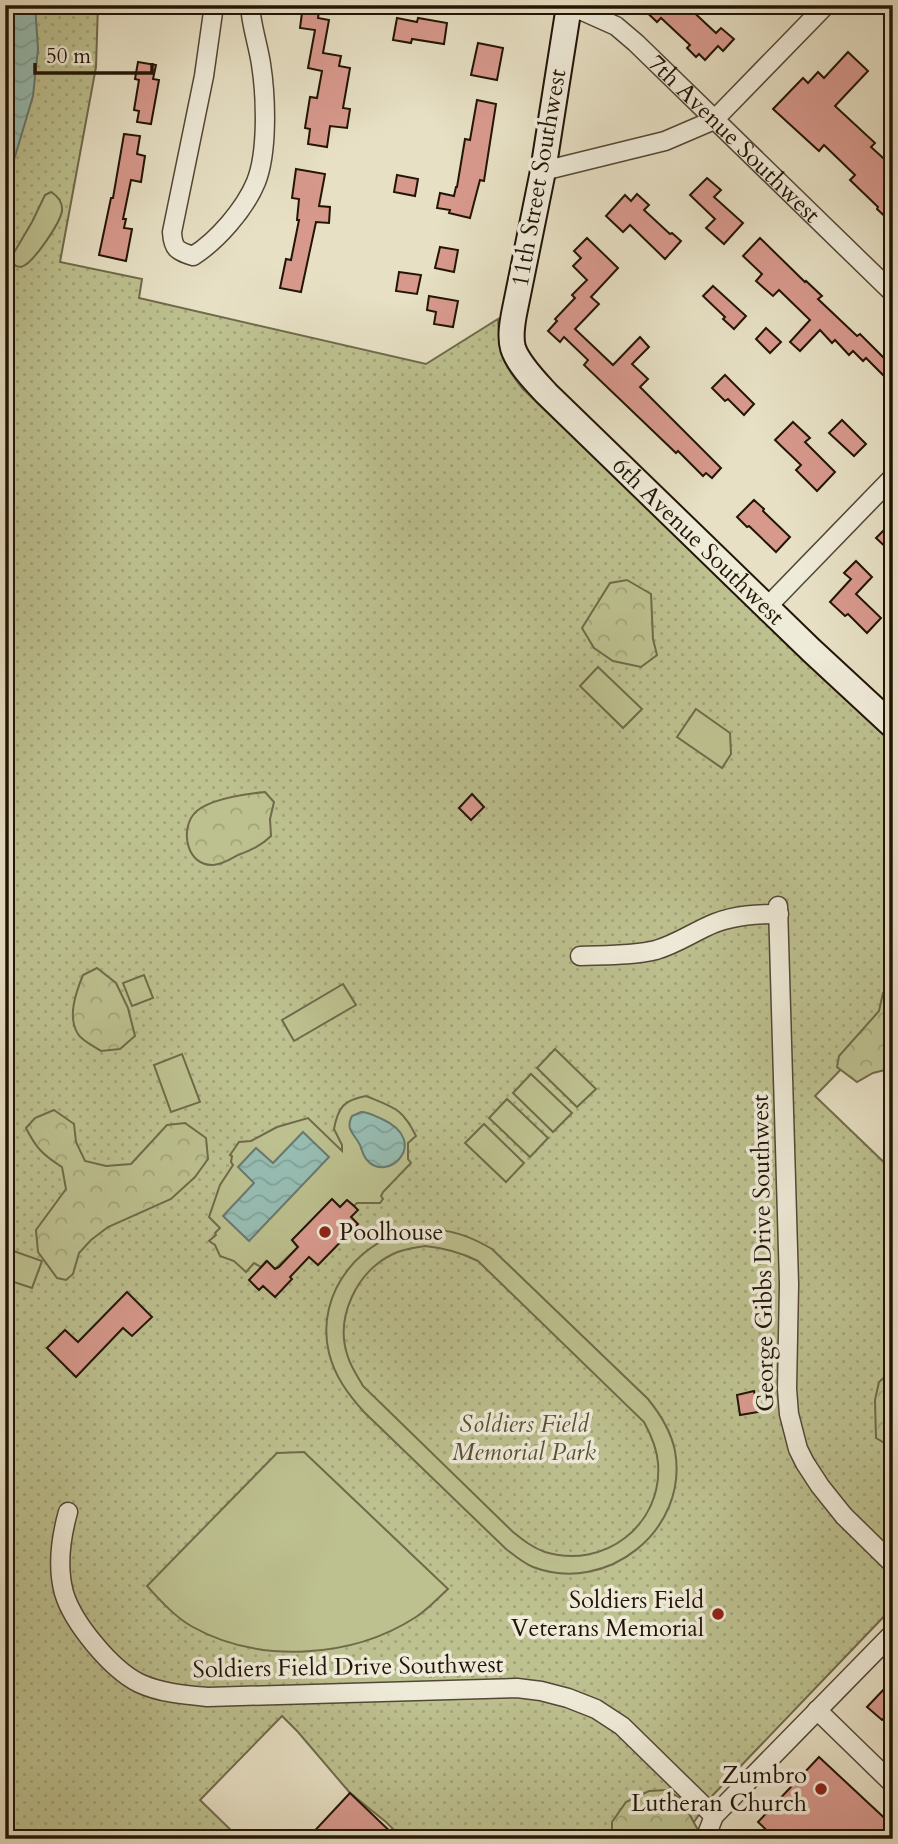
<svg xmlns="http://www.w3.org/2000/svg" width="898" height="1844" viewBox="0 0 898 1844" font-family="Cardo,serif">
	<defs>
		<pattern id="grass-dots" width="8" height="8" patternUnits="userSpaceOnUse" patternTransform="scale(1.75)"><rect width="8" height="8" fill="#bdc08f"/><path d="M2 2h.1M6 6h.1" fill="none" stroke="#a2a47a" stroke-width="1.8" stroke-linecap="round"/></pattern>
		<pattern id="forest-crowns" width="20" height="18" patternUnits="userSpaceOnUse" patternTransform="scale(1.75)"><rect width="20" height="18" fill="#bdc08f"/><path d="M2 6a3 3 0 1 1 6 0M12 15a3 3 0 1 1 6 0" fill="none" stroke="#a2a47a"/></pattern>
		<pattern id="water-waves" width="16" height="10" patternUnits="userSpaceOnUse" patternTransform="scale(1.75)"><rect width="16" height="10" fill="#97bdb3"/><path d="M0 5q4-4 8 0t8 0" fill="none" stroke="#82a298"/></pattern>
	</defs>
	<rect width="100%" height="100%" fill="#e7e0c4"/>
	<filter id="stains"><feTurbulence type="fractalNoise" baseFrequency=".00286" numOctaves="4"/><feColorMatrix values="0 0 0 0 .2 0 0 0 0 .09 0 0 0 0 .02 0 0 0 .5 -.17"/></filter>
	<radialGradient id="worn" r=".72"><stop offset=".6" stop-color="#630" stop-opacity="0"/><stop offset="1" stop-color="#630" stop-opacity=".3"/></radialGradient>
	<path fill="url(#grass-dots)" stroke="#706a4a" stroke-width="2" d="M5,5H98L96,67L60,262L142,279L139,298L426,364L498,319C500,353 501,361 522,388L893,743V1016L815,1096L893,1171V1607L713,1795L694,1822L688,1839H403L386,1822L350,1793L298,1732L282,1716L200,1800L240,1839H5Z"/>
	<g fill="url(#forest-crowns)" stroke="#706a4a" stroke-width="2">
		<polygon points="627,580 651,594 653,639 657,655 641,667 613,661 594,648 582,628 610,583"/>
		<path d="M265,792L274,802L270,819L271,836C261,846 251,850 238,855C231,859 221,865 213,865C188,866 180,833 193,815C205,799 246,794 265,792Z"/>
		<path d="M97,968L116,983L128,1008L135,1036L120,1049L101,1051C94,1046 82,1041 78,1034C67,1017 76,992 83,975Z"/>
		<polygon points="893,982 893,1068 873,1073 857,1082 837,1067 839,1056 879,1011 883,993"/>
		<path d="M54,1110L74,1124L76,1142L85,1161L106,1166L131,1164L167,1125L185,1123L206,1138L208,1159L195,1177L171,1199L108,1227L91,1240L79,1253L73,1274L66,1280L57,1278L38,1252L36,1230L66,1189L62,1167C43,1155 36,1148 26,1128L35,1118Z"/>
		<polygon points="893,1370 893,1445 888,1445 876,1438 875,1400 879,1382"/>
		<polygon points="667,1790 681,1799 698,1830 696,1839 612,1839 612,1822 626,1802 649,1791"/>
	</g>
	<g fill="#bdc08f" stroke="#706a4a" stroke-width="2" fill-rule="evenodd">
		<path d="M51,192C58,196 63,203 62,211C60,223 33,264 21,267C20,267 18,266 16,266L11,261L12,256L32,222L45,195Z"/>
		<polygon points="598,667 642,709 623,728 580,686"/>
		<polygon points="696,709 730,733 731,754 722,768 677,737"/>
		<polygon points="144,975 153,998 132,1006 123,983"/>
		<polygon points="343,984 356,1005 294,1041 282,1020"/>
		<polygon points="555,1049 596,1089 577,1107 537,1068"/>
		<polygon points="182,1054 200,1102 171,1112 154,1065"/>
		<polygon points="531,1074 572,1113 553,1132 513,1093"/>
		<path d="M366,1096C395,1108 402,1108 416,1136L408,1143V1159L411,1163L383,1192L381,1196L383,1199L380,1203H357L354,1206L347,1200L340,1207L332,1200L292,1240L298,1247L275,1269L266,1261L261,1267L254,1263L246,1272L234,1261L220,1256L215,1245L209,1241L216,1235L215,1233L220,1228L209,1217L220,1185L233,1165L231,1162L232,1156L230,1155L239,1142L251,1141L277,1127L308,1118L342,1151V1145L334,1129C338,1107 344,1100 366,1096Z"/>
		<polygon points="507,1099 548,1138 530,1157 489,1118"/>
		<polygon points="484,1124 524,1163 506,1182 465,1143"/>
		<path d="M424,1229C450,1229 470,1236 492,1249L648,1399C661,1415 671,1431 675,1451C689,1530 607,1595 533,1567C523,1563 515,1556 506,1549L364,1412C348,1394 335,1377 329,1353C314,1292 363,1233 424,1229ZM425,1246C445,1248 460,1252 478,1261L644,1422C651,1435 657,1448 658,1463C663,1525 604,1570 545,1552C533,1548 523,1540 513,1532L363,1386C358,1377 351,1367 348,1357C334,1318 357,1271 393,1254C403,1249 414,1248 425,1246Z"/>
		<polygon points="5,1248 42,1261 32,1288 5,1279"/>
		<path d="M304,1452L448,1589C438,1598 428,1609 416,1617C351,1659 258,1664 191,1626C174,1616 160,1600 147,1586L277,1453Z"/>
	</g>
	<g fill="url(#water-waves)" stroke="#68796e" stroke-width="2">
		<polygon points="5,5 35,5 38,49 33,96 11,170 5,183"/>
		<path d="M361,1112C369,1112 375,1116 382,1119C432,1142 387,1184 367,1160C363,1156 362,1150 360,1145C354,1133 345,1130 352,1116Z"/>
		<polygon points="303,1132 329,1157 249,1241 223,1216 254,1183 238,1167 256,1148 273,1163"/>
	</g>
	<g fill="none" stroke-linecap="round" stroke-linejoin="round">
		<polyline stroke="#68796e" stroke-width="4.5" points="5,1556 10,1553"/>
	</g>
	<g fill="#d8998d" stroke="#221406" stroke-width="2">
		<polygon points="303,5 320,5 318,18 329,20 323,53 341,56 339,66 350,68 343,108 350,109 347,128 330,126 327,147 308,144 310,129 305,128 310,97 317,98 322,71 308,68 315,30 300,28"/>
		<polygon points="639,5 686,5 716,33 721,28 734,39 723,51 718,46 705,60 699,54 696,57 687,48 690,45 661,18 657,22"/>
		<polygon points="397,18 417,22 418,18 447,23 444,44 412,39 411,43 393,40"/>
		<polygon points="478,43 503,48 497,80 471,75"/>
		<polygon points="848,52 868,71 835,106 875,143 871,147 893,167 893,224 877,209 878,207 850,180 855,175 824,145 819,151 773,109 803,78 808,83 818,72 824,78"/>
		<polygon points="138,62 156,65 153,79 159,80 151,124 137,122 139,111 134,110 139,80 135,79"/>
		<polygon points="477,100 496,104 484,181 480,180 470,218 449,213 450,210 437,208 440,193 454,196 456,187 457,187 465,139 470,140"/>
		<polygon points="124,134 140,136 137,154 145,156 141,182 131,180 123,219 126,219 124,228 132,229 126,261 99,255 111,198 113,198"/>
		<polygon points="296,169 325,174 319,206 330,207 329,223 316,222 301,292 280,288 286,259 291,260 299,220 297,220 299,199 292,198"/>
		<polygon points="397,175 418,179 415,196 394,192"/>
		<polygon points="707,178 721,190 714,197 743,223 724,244 706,228 715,219 690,195"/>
		<polygon points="637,194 649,205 644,210 670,234 672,233 681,241 665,259 630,225 623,232 606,216 625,195 631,201"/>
		<polygon points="587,238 618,268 591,297 599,304 575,329 613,365 640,337 649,347 632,364 648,379 640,387 721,468 712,478 706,473 703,476 678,451 676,453 584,365 588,360 564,337 560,342 548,331 557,321 555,319 575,298 572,295 587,280 573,266 581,258 574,251"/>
		<polygon points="760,238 805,282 806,281 822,296 818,299 857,336 860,334 883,357 886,354 893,360 893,385 866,358 863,361 853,351 849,355 835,340 832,343 820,330 800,351 790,342 810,320 779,290 773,296 756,281 762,274 743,256"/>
		<polygon points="440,247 458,250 454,272 435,268"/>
		<polygon points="399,272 421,275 417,294 396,291"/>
		<polygon points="713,286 746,316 734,329 723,319 725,317 703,296"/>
		<polygon points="429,296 458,301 453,327 434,324 436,312 427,310"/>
		<polygon points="766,328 781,342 770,353 756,339"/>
		<polygon points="725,375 754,404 744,415 728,399 725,401 712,388"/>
		<polygon points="842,420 866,444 854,456 829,433"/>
		<polygon points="793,422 810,438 805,442 835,472 817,491 796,470 801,465 775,440"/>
		<polygon points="754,500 764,509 763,511 790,537 776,552 749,526 747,527 737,517"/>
		<polygon points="893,521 893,554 876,538"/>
		<polygon points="856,561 872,577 856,594 881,618 867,633 848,614 845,616 830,602 851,579 844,573"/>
		<polygon points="472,794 484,807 471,820 459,808"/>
		<polygon points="332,1199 340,1207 347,1200 354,1206 358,1210 351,1217 358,1224 318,1265 309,1257 290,1277 292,1279 275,1297 263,1286 259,1290 249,1280 267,1261 275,1269 279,1267 298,1247 292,1240"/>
		<polygon points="127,1292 152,1317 132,1336 123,1328 76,1377 47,1348 65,1330 78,1342"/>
		<polygon points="754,1391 758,1412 740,1415 737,1395"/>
		<polygon points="887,1686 893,1692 893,1726 884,1718 882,1720 867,1707"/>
		<polygon points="819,1757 893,1826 893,1839 776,1839 758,1822"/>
		<polygon points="350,1793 398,1839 307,1839"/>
	</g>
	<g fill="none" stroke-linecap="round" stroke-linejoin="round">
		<defs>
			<g id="street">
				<path d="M214,5L204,76L172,232C173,250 178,251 193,256C217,241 245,209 256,182C268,152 266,96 261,64C258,44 251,25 250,5"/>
				<path id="s1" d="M569,5L616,26L636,43L893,293"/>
				<polyline points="543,171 665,141 714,120 826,5"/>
				<polyline points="767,607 893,477"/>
				<polyline points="778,906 789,1284 787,1389 789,1414 798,1449 805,1463 820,1486 844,1516 893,1564"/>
				<path d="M580,956C605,955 632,956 656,950C677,944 695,931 715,923C736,915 757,914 779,914"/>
				<path d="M68,1512C61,1537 57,1567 64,1593C73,1623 111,1669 139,1683C160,1693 186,1695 208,1697L517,1688L541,1691L568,1698L596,1709L622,1726L714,1816"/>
				<polyline points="817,1710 893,1784"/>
				<polyline points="705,1839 714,1816 893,1633"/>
			</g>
			<g id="secondary">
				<path id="s2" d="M564,5L569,6L543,171L514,314C512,325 510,337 513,348C518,364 536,382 547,394L811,650L893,726"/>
			</g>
		</defs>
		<use href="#street" stroke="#534736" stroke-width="21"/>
		<use href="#secondary" stroke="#221406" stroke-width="28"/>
		<use href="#street" stroke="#efebd9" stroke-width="18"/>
		<use href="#secondary" stroke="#efebd9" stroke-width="24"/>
	</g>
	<g fill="#8f2418" stroke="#efebd9" stroke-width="2.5">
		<circle cx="325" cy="1232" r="7"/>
		<circle cx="718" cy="1614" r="7"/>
		<circle cx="821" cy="1789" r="7"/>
	</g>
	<g text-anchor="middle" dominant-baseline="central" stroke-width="7" stroke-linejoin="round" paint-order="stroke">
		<g font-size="24" fill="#221406" stroke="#efebd9">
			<text stroke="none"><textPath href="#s1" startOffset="215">7th Avenue Southwest</textPath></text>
			<text transform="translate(539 178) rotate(-80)">11th Street Southwest</text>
			<text stroke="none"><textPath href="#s2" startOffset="621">6th Avenue Southwest</textPath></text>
			<text transform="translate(763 1253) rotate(-91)">George Gibbs Drive Southwest</text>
			<text transform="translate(348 1667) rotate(-1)">Soldiers Field Drive Southwest</text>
		</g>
		<g font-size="24" fill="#221406" stroke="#efebd9" text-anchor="end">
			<text x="339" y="1232" text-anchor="start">Poolhouse</text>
			<text x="704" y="1600">Soldiers Field<tspan x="704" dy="28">Veterans Memorial</tspan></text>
			<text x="807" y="1775">Zumbro<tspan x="807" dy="28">Lutheran Church</tspan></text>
		</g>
		<g font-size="24" font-style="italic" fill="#585036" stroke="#efebd9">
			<text x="524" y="1424">Soldiers Field<tspan x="524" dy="28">Memorial Park</tspan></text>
		</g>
	</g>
	<rect width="898" height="1844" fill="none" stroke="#e7e0c4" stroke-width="28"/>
	<rect x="7" y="7" width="884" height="1830" fill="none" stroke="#221406" stroke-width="3.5"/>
	<rect x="14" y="14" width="870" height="1816" fill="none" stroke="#221406" stroke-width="2"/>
	<path d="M35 63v10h117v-10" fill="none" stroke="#221406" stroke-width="3.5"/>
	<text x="46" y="63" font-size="21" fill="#221406" stroke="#efebd9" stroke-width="5" paint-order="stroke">50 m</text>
	<rect width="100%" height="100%" filter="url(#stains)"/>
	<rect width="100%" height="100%" fill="url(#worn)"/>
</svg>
